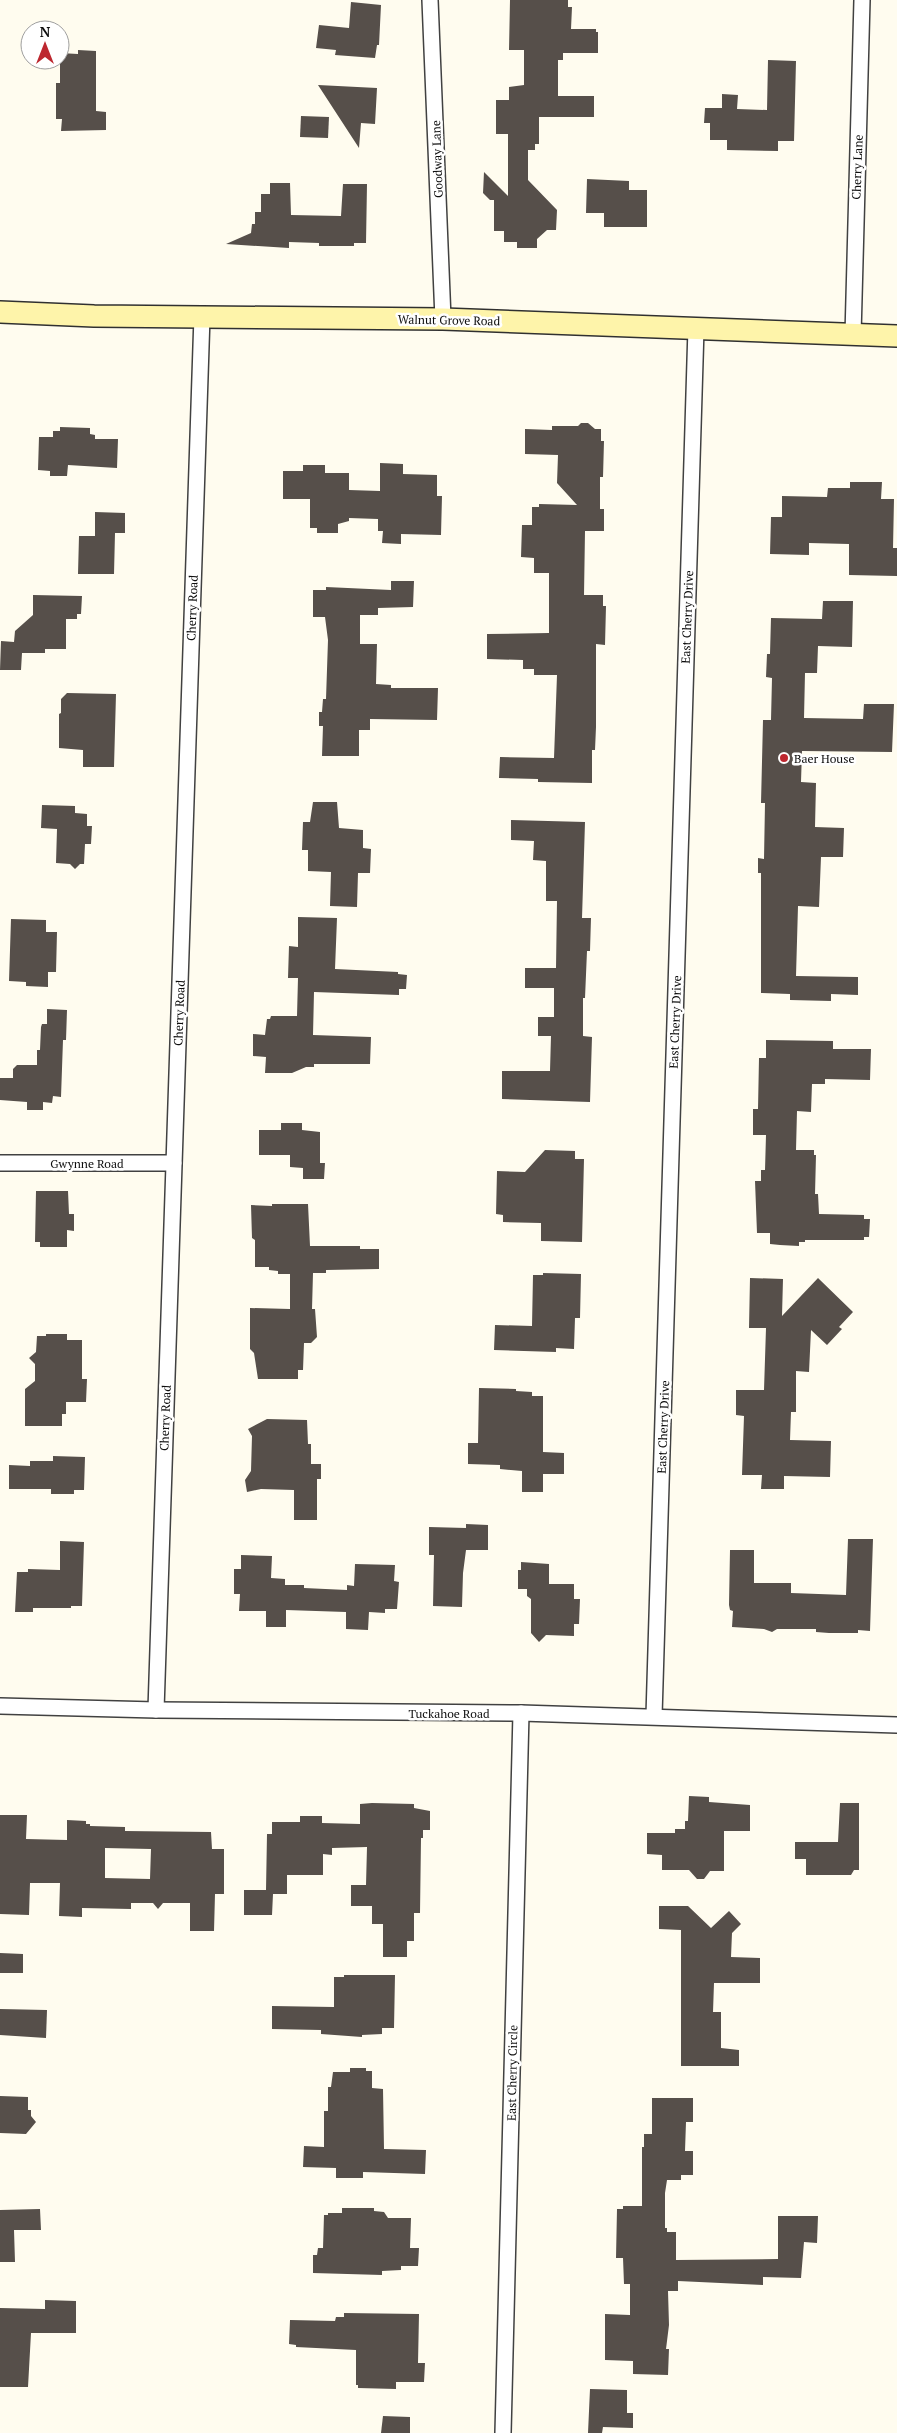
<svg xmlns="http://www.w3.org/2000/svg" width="897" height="2433" viewBox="0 0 897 2433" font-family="'PT Serif',serif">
	<rect width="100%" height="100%" fill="#fffcef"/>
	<g fill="#564f4a" fill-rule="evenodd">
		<polygon points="510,0 568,0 568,7 572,7 571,29 596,29 596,32 598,32 598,53 563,53 563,60 558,60 558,96 594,96 594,117 539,117 539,144 535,144 535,150 528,150 528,180 557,210 556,230 547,230 537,239 537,248 517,248 517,242 504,242 504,231 494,231 494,200 490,200 483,193 484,172 508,196 508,134 496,134 496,100 509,100 509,87 524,85 524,50 509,50"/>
		<polygon points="351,2 381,5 379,45 377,45 375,58 335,55 336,50 316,48 319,25 349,28"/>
		<polygon points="78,50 96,51 96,111 106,112 106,130 61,131 62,119 56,119 56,83 60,83 60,53 78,54"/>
		<polygon points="768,60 796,61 794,141 778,141 778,151 727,150 727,140 710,140 710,123 704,123 705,108 722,108 722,94 738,95 737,109 767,110"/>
		<polygon points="318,85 377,88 375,124 361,123 359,148"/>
		<polygon points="301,116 329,117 328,138 300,137"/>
		<polygon points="587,179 629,181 629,190 647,190 647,227 604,227 604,213 586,213"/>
		<polygon points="270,183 290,183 291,215 341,216 343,184 367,184 366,243 354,243 354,246 319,246 319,243 289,242 289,248 226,244 251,233 252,224 255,224 255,212 261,212 261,194 270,194"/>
		<polygon points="581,423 588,423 595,429 601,429 601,441 604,441 603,477 600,477 600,509 604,509 604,531 585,531 584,595 603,595 603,606 606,606 605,645 596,644 596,727 595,750 592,750 592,783 538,782 538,779 499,778 500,757 554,758 557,675 534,675 534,669 523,669 523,660 487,659 487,634 549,633 549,573 534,573 534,558 521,557 522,525 532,525 532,507 539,507 539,504 577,505 557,483 558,455 525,454 525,429 552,430 552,426 578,426"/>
		<polygon points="60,427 90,428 90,434 95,435 95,439 118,439 117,468 68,465 67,476 50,476 50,471 38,470 39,437 53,437 53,431 60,431"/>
		<polygon points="380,463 403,464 403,474 437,475 437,496 442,496 441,535 401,534 401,544 382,543 383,531 378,531 378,519 349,518 349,521 338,524 338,533 317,533 317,528 310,528 310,499 283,499 283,471 303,471 303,465 325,465 325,473 349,473 349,490 380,491"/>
		<polygon points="850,482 882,482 881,499 894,499 893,548 897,548 897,576 849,575 849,544 809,543 809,555 770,554 771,517 782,517 782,496 827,497 828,488 850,488"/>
		<polygon points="95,512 125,513 125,533 115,533 114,574 78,574 79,536 95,536"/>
		<polygon points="391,581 414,581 413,607 378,608 378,615 360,615 360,644 377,644 376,684 391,685 391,688 438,688 437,720 370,719 370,730 359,730 359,756 322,756 323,726 319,726 319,712 322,712 323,699 326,699 328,640 325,617 313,617 313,590 326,590 326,587 391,590"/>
		<polygon points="33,595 82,596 81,614 77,614 77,619 66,619 66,649 45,649 45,653 22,653 21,670 0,670 1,641 14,642 15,631 33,615"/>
		<polygon points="823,601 853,601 852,647 818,646 817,673 805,673 804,718 863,719 864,704 894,704 892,752 802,751 801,782 816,783 815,827 844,828 843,857 821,857 819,907 798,906 796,976 858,977 858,995 831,994 831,1001 790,1000 790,994 761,993 761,873 758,873 758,858 764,859 765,803 761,803 763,720 771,720 772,678 766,677 767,654 770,654 771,618 822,619"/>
		<polygon points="67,693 116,694 114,767 83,767 83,750 59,748 59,714 61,713 61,699"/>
		<polygon points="313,802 337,802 339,828 363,830 363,848 371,849 370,873 358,873 357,907 330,906 331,872 308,871 308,850 302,850 303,822 310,822"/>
		<polygon points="42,805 75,806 75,813 87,814 87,826 92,826 91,844 85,844 84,864 80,864 75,869 70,864 56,863 57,829 41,828"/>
		<polygon points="511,820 585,822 582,918 591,918 590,951 587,951 585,998 583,998 583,1036 592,1037 590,1102 502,1099 502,1071 550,1071 551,1036 538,1036 538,1017 554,1017 554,988 525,988 525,968 556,968 557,901 546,901 546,861 533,860 534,841 511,840"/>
		<polygon points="298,917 337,918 335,969 398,972 398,974 407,975 406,989 399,989 399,995 314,992 313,1035 371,1037 370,1064 314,1064 314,1067 306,1067 292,1073 265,1073 266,1057 253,1056 253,1034 265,1035 267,1019 270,1019 271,1016 297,1016 298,978 288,978 289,946 298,947"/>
		<polygon points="11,919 46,920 46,932 57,932 56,972 48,972 48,987 26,986 26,982 9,981"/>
		<polygon points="47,1009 67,1010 66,1040 63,1040 61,1097 53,1096 52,1103 43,1102 43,1110 27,1110 27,1102 0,1100 0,1078 13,1078 13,1069 17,1065 37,1065 37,1050 40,1050 41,1027 42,1024 47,1024"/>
		<polygon points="766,1040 833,1041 833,1049 871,1049 870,1080 825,1079 825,1084 812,1084 811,1112 797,1111 796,1150 814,1150 814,1155 816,1155 815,1194 818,1194 819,1214 864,1215 864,1219 870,1219 869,1237 864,1237 864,1240 805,1240 805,1242 799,1242 799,1246 780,1245 770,1244 770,1233 757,1233 755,1181 761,1181 761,1170 765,1170 766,1135 753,1135 753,1109 758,1109 759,1058 766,1058"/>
		<polygon points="281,1123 302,1123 302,1130 320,1132 320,1163 325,1163 324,1179 303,1179 303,1168 290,1167 290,1155 259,1155 259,1130 281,1130"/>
		<polygon points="545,1150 575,1151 575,1159 584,1159 582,1242 541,1241 541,1223 503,1222 503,1215 496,1214 497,1171 525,1172"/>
		<polygon points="36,1191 68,1191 69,1214 74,1214 74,1231 67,1230 67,1247 40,1247 40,1242 35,1242"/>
		<polygon points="272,1204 308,1204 310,1246 360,1246 360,1249 379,1249 379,1269 326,1270 326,1273 313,1273 312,1309 315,1309 317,1337 311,1343 304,1343 303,1370 298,1370 298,1379 258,1379 254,1353 250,1349 250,1308 290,1309 290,1274 278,1274 278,1271 269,1270 269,1267 255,1267 255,1240 252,1238 251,1205 272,1206"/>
		<polygon points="543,1273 581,1274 580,1318 575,1318 574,1349 556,1348 556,1352 494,1350 495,1325 532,1326 533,1275 543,1275"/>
		<polygon points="750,1278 783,1279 782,1316 818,1278 853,1312 839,1327 842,1329 827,1345 811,1330 809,1372 796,1371 796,1412 791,1412 790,1440 831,1441 830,1477 784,1476 784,1489 761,1489 762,1475 742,1475 744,1416 736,1415 736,1390 764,1390 766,1328 749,1328"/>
		<polygon points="46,1334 67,1334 67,1340 82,1340 82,1379 87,1379 86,1402 66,1402 66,1414 62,1414 62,1426 25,1426 25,1389 35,1381 35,1364 29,1358 36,1352 37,1336 46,1336"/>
		<polygon points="479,1388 516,1389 516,1391 532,1392 532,1396 543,1396 543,1452 564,1453 564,1474 543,1474 543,1492 522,1492 522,1471 500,1469 500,1465 468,1464 468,1443 478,1443"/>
		<polygon points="267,1419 307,1420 308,1444 311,1444 311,1464 321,1464 321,1479 317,1479 317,1520 294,1520 294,1490 261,1489 247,1492 245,1480 251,1471 252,1436 248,1429"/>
		<polygon points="53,1456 85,1457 84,1490 74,1490 74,1494 51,1494 51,1489 9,1489 9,1465 30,1466 30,1461 53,1461"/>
		<polygon points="466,1524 488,1525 488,1550 466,1550 463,1573 462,1607 433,1606 434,1555 429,1555 429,1527 466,1528"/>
		<polygon points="848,1539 873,1539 870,1631 858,1630 858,1633 829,1633 816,1632 816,1629 777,1629 772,1632 764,1629 732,1627 733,1611 730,1610 729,1605 730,1550 754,1550 754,1583 791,1583 791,1593 846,1595"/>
		<polygon points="60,1541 84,1542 82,1606 71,1606 71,1608 33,1608 33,1612 15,1612 17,1572 28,1572 28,1569 60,1570"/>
		<polygon points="241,1555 272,1556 271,1578 285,1579 285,1585 304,1585 304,1588 347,1590 347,1585 354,1586 355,1564 395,1565 394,1581 399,1582 397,1609 385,1609 385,1613 369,1612 368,1630 346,1629 346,1612 286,1610 286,1627 266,1627 266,1611 239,1611 240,1594 234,1594 234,1569 241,1569"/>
		<polygon points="521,1562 549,1564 549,1584 574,1584 574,1599 580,1599 579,1624 574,1624 574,1636 546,1635 539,1642 531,1633 531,1599 527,1596 527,1589 518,1589 518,1570 521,1570"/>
		<polygon points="689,1796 709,1797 709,1802 750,1805 750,1831 724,1831 724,1871 710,1871 704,1879 697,1879 689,1870 662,1870 662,1855 647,1854 647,1833 675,1833 675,1829 685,1829 685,1821 688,1821"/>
		<polygon points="372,1803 414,1804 414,1808 430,1811 430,1830 423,1830 423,1838 421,1838 420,1913 414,1913 414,1941 407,1941 407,1957 383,1957 383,1924 372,1924 372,1906 351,1906 351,1885 366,1885 367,1847 332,1848 332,1855 323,1854 323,1875 287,1875 287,1894 273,1894 272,1915 244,1915 244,1890 266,1890 267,1834 272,1834 272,1822 300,1822 300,1816 322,1816 322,1823 360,1824 360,1804"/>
		<polygon points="840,1803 859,1803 859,1870 854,1870 851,1875 806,1875 806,1859 795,1859 795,1842 838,1842"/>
		<path d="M0,1815H27L26,1839L67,1840V1820L86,1821V1824H90V1826L125,1827V1831L211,1832L212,1849H224V1894H215L214,1931H190V1903H163L158,1909L153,1903H131V1909L82,1908V1917L59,1916L60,1883H30L29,1915L0,1914ZM105,1848L151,1849L150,1879L105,1878Z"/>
		<polygon points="659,1906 688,1906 711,1928 729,1911 741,1924 732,1933 731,1957 760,1958 760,1983 714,1983 713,2012 721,2012 721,2048 739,2050 739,2066 681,2066 681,1930 659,1929"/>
		<polygon points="0,1953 23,1954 23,1973 0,1973"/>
		<polygon points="344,1975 395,1975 394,2028 382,2028 382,2034 362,2035 362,2037 321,2034 321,2030 272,2029 272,2006 334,2007 334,1977 344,1977"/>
		<polygon points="0,2009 47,2010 46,2038 0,2035"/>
		<polygon points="350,2068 366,2068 366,2071 372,2071 372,2088 383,2089 384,2149 426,2150 425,2174 363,2172 363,2178 336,2178 336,2168 303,2167 304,2146 324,2147 324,2111 328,2111 328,2087 331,2087 333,2072 350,2072"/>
		<polygon points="0,2096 28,2097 28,2110 31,2110 31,2116 36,2122 26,2134 0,2133"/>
		<polygon points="652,2098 693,2098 693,2122 686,2122 685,2151 693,2151 693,2175 681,2175 681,2180 667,2180 665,2193 665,2228 667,2228 667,2232 676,2232 676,2260 778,2259 778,2216 818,2216 817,2243 804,2242 801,2278 763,2277 763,2285 678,2281 678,2291 668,2291 669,2325 666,2349 669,2349 668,2375 633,2374 633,2361 605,2360 605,2314 630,2315 630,2284 624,2284 623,2258 616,2258 617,2209 623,2209 623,2206 642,2206 642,2147 644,2147 644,2134 652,2134"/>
		<polygon points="342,2208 374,2208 374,2211 384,2212 388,2218 411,2218 410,2248 419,2248 418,2266 401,2266 401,2270 382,2271 382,2275 313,2273 313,2255 317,2255 318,2248 323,2248 324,2215 328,2215 328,2213 342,2213"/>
		<polygon points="40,2209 41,2230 14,2230 15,2262 0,2262 0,2210"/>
		<polygon points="45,2300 76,2301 76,2333 31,2333 28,2387 0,2387 0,2308 45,2309"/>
		<polygon points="344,2313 419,2314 418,2363 425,2363 424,2382 396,2382 396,2389 358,2388 358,2385 356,2385 356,2350 296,2347 296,2345 289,2344 290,2320 335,2321 336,2317 344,2317"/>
		<polygon points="590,2389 627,2390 627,2413 633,2413 633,2428 603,2427 602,2433 588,2433"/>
		<polygon points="383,2416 410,2417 410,2433 381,2433"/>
	</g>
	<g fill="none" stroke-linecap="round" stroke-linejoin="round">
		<defs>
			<g id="minor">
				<polyline points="430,0 443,319"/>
				<polyline points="853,335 862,0"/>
				<polyline points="0,1163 174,1163"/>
				<polyline points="0,1706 156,1710 521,1713 897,1725"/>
				<polyline points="156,1710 202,316"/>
				<polyline points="654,1716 696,328"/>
				<polyline points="503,2433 521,1713"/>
			</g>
			<polyline id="secondary" points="0,312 94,316 443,319 897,336"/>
		</defs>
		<use href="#minor" stroke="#414141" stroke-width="18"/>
		<use href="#secondary" stroke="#303030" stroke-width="24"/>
		<use href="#minor" stroke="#fff" stroke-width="15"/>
		<use href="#secondary" stroke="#fef4aa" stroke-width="21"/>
	</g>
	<circle fill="#bd272f" stroke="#fff" stroke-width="2" cx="784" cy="758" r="5"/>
	<g text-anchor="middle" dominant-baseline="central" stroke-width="5" stroke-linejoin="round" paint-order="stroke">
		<g font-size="12" fill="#0e0e0e" stroke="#fff">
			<text transform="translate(437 159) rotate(-92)">Goodway Lane</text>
			<text transform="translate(857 167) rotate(-88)">Cherry Lane</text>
			<text transform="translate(449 320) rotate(1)">Walnut Grove Road</text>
			<text transform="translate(192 608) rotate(-88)">Cherry Road</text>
			<text transform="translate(687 617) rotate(-88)">East Cherry Drive</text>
			<text transform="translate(179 1013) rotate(-88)">Cherry Road</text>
			<text transform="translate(675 1022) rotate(-88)">East Cherry Drive</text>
			<text x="87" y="1163">Gwynne Road</text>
			<text transform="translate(165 1418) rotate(-88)">Cherry Road</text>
			<text transform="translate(663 1427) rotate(-88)">East Cherry Drive</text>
			<text x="449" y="1713">Tuckahoe Road</text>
			<text transform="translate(512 2073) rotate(-89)">East Cherry Circle</text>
		</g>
		<g font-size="12" fill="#0e0e0e" stroke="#fff" text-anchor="start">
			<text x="794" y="758">Baer House</text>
		</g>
	</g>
	<g transform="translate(45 45)"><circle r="24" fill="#ffffff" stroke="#9f9f9f"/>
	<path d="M0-4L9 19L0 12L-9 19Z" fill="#bd272f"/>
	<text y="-8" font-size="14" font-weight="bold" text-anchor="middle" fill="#0e0e0e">N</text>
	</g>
</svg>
